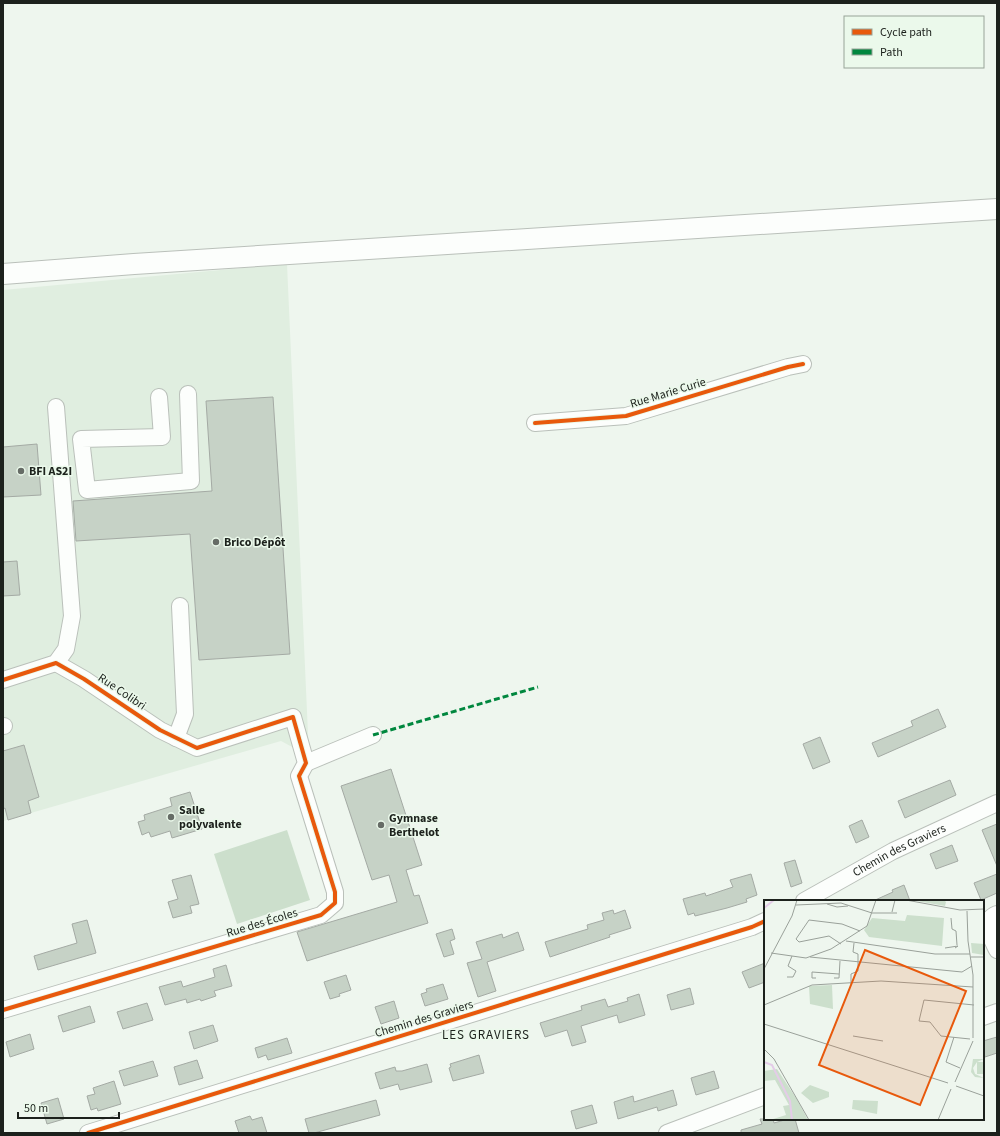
<svg xmlns="http://www.w3.org/2000/svg" width="1000" height="1136" viewBox="0 0 1000 1136" font-family="'Source Sans 3',sans-serif">
	<rect width="100%" height="100%" fill="#eef6ee"/>
	<polygon fill="#e0eee0" points="287,264 309,756 281,741 3,821 3,290"/>
	<polygon fill="#ccdfcc" points="287,830 310,900 237,924 214,854"/>
	<g fill="#c6d2c6" stroke="#a4aaa4">
		<polygon points="273,397 290,654 199,660 190,534 76,541 73,501 212,491 206,401"/>
		<polygon points="37,444 41,495 3,497 3,447"/>
		<polygon points="17,561 20,595 3,596 3,562"/>
		<polygon points="938,709 946,727 878,757 872,743 913,726 911,721"/>
		<polygon points="820,737 830,762 813,769 803,744"/>
		<polygon points="24,745 39,797 28,801 31,813 8,820 5,808 3,809 3,751"/>
		<polygon points="391,769 422,865 406,870 414,896 419,895 428,923 307,961 297,932 397,902 389,875 372,880 341,786"/>
		<polygon points="950,780 956,795 905,818 898,801"/>
		<polygon points="190,792 202,829 172,838 170,831 151,837 149,832 142,835 138,822 145,820 144,815 172,806 170,798"/>
		<polygon points="862,820 869,837 856,843 849,826"/>
		<polygon points="997,824 997,866 982,830"/>
		<polygon points="952,845 958,861 936,869 930,854"/>
		<polygon points="795,860 802,883 791,887 784,863"/>
		<polygon points="751,874 757,895 746,899 747,902 727,908 695,916 694,913 688,915 683,899 705,893 706,896 733,887 730,880"/>
		<polygon points="997,874 997,893 981,900 974,883"/>
		<polygon points="191,875 199,904 190,906 192,913 173,918 168,902 178,899 172,880"/>
		<polygon points="904,885 910,901 873,901 893,892 892,890"/>
		<polygon points="613,910 614,914 625,910 631,928 609,935 610,937 550,957 545,942 588,929 587,925 604,920 602,913"/>
		<polygon points="87,920 96,953 38,970 34,956 77,943 72,924"/>
		<polygon points="452,929 455,939 450,941 454,954 444,957 436,934"/>
		<polygon points="518,932 524,950 487,962 496,991 478,997 467,963 482,959 476,942 502,934 503,938"/>
		<polygon points="765,963 765,982 749,988 742,972"/>
		<polygon points="226,965 232,986 214,991 216,996 201,1001 200,999 187,1003 186,999 165,1005 159,987 181,981 183,987 215,977 213,969"/>
		<polygon points="346,975 351,990 339,994 340,996 330,999 324,982"/>
		<polygon points="443,984 448,999 425,1006 421,994 427,992 426,989"/>
		<polygon points="690,988 694,1004 671,1010 667,995"/>
		<polygon points="639,994 645,1015 619,1023 617,1015 581,1026 586,1042 572,1046 567,1030 545,1037 540,1023 582,1010 581,1006 605,999 608,1007 628,1001 627,998"/>
		<polygon points="394,1001 399,1018 381,1024 375,1007"/>
		<polygon points="147,1003 153,1020 123,1029 117,1012"/>
		<polygon points="90,1006 95,1022 63,1032 58,1016"/>
		<polygon points="213,1025 218,1041 194,1049 189,1032"/>
		<polygon points="30,1034 34,1049 10,1057 6,1042"/>
		<polygon points="997,1037 997,1053 985,1057 983,1049 983,1041"/>
		<polygon points="287,1038 292,1053 268,1060 266,1055 258,1058 255,1048"/>
		<polygon points="479,1055 484,1073 453,1081 449,1068 451,1067 450,1064"/>
		<polygon points="197,1060 203,1078 179,1085 174,1067"/>
		<polygon points="153,1061 158,1076 124,1086 119,1071"/>
		<polygon points="427,1064 432,1082 400,1090 398,1084 380,1089 375,1073 395,1067 396,1071 402,1071"/>
		<polygon points="714,1071 719,1088 696,1095 691,1078"/>
		<polygon points="114,1081 121,1104 98,1111 97,1108 91,1110 87,1096 95,1094 93,1088"/>
		<polygon points="673,1090 677,1105 658,1111 657,1107 618,1119 614,1102 633,1096 634,1102"/>
		<polygon points="58,1098 64,1119 47,1124 41,1103"/>
		<polygon points="376,1100 380,1115 314,1133 309,1133 305,1119"/>
		<polygon points="592,1105 597,1123 576,1129 571,1111"/>
		<polygon points="250,1116 252,1120 262,1117 267,1133 239,1133 235,1121"/>
		<polygon points="760,1119 773,1119 774,1123 788,1119 795,1119 799,1133 741,1133 741,1130 762,1124"/>
	</g>
	<g fill="none" stroke-linecap="round" stroke-linejoin="round">
		<defs>
			<g id="minor">
				<polyline points="159,397 162,437 81,439 87,490 191,481 188,394"/>
				<polyline points="535,423 626,416 788,367 803,364"/>
				<polyline points="3,680 56,663 66,649 72,616 56,407"/>
				<polyline points="3,726 4,726"/>
				<polyline points="176,738 185,714 180,606"/>
				<polyline points="306,763 373,735"/>
				<path id="s1" d="M804,901L893,851L997,803"/>
				<path d="M997,914C980,921 992,939 997,950"/>
				<polyline points="3,1010 321,915 335,903 335,892 299,776 306,763 293,717 197,748 160,730 84,679 56,663"/>
				<polyline points="983,1017 997,1012"/>
				<polyline points="88,1133 752,927 765,921"/>
				<polyline points="667,1133 765,1096"/>
			</g>
			<polyline id="major" points="3,274 134,264 997,209"/>
		</defs>
		<use href="#minor" stroke="#bac0ba" stroke-width="18"/>
		<use href="#major" stroke="#bac0ba" stroke-width="22"/>
		<use href="#minor" stroke="#fcfefc" stroke-width="16"/>
		<use href="#major" stroke="#fcfefc" stroke-width="20"/>
		<polyline stroke="#00873e" stroke-width="3" stroke-dasharray="6 3" stroke-linecap="butt" points="373,735 538,687"/>
		<defs>
			<g id="cycleway">
				<polyline points="535,423 626,416 788,367 803,364"/>
				<polyline points="3,680 56,663 84,679 160,730 197,748 293,717 306,763 299,776 335,892 335,903 321,915 3,1010"/>
				<polyline points="88,1133 752,927 765,921"/>
			</g>
		</defs>
		<use href="#cycleway" stroke="#ebf9eb" stroke-width="6"/>
		<use href="#cycleway" stroke="#e8590c" stroke-width="4"/>
	</g>
	<g fill="#666c66" stroke="#ebf9eb" stroke-width="1.5">
		<circle cx="21" cy="471" r="4"/>
		<circle cx="216" cy="542" r="4"/>
		<circle cx="171" cy="817" r="4"/>
		<circle cx="381" cy="825" r="4"/>
	</g>
	<g text-anchor="middle" dominant-baseline="central" stroke-width="3" stroke-linejoin="round" paint-order="stroke">
		<g font-size="12" fill="#1c211c" stroke="#ebf9eb">
			<text transform="translate(668 393) rotate(-17)">Rue Marie Curie</text>
			<text transform="translate(122 692) rotate(34)">Rue Colibri</text>
			<text stroke="none"><textPath href="#s1" startOffset="108">Chemin des Graviers</textPath></text>
			<text transform="translate(262 923) rotate(-17)">Rue des Écoles</text>
			<text transform="translate(424 1019) rotate(-17)">Chemin des Graviers</text>
		</g>
		<g font-size="12" font-weight="bold" fill="#1c211c" stroke="#ebf9eb" text-anchor="start">
			<text x="29" y="471">BFI AS2I</text>
			<text x="224" y="542">Brico Dépôt</text>
			<text x="179" y="810">Salle<tspan x="179" dy="14">polyvalente</tspan></text>
			<text x="389" y="818">Gymnase<tspan x="389" dy="14">Berthelot</tspan></text>
		</g>
		<g font-size="13" letter-spacing="1" fill="#1c211c" stroke="#ebf9eb">
			<text x="486" y="1035">LES GRAVIERS</text>
		</g>
	</g>
	<g transform="translate(764 900)">
		<rect width="220" height="220" fill="#eef6ee"/>
		<path d="M148,0H180L182,2L181,6ZM143,15L180,18L178,46L105,37L100,30L108,18L141,21ZM207,43L220,44V55L208,53ZM68,85L69,109L46,104L45,86ZM209,159H220L213,162H220V174H213V162L209,168L211,174L220,178L211,177L207,172ZM13,169L32,198L44,220H6L22,215L19,206L25,205L11,180L0,181V171ZM46,185L65,192V197L49,203L37,193ZM89,200L114,201L113,214L88,209Z" fill="#ccdfcc"/>
		<path fill="none" stroke="#e4cce8" stroke-width="2" d="M0,8L10,0M0,162L8,165L26,201L28,220"/>
		<path fill="none" stroke="#9aa19a" stroke-width="1" d="M142,0L196,10L220,9M63,4L73,7L84,6M32,5L77,3L108,13H133M203,11L204,41L209,75V138M128,12L131,0M187,18L188,29L192,31L193,45M82,41L171,54H206M77,44L65,36L35,42L32,39L45,20L78,24L96,31M181,48L194,46L191,48M7,53L42,58L67,49L103,26L112,0M46,57L198,72L208,66M207,57H220M0,69L28,16L33,0M23,77H29L32,71L24,66L28,56M52,78H48V72L75,74M70,78H75L76,61M87,84V74L94,71V54L89,52L90,43M0,105L48,85L117,81L209,87M0,124L184,183M89,136L119,141M190,137L182,162L196,168M206,139L177,136L166,122L155,121L160,100L210,105M0,149L10,159L45,220M191,182L209,141M192,186L220,196M174,220L187,189"/>
		<path fill="#e8590c" fill-opacity="0.15" stroke="#e8590c" stroke-width="2" d="M101,50L202,91L156,205L55,165Z"/>
		<rect width="220" height="220" fill="none" stroke="#1c211c" stroke-width="2"/>
	</g>
	<rect width="1000" height="1136" fill="none" stroke="#1c211c" stroke-width="8"/>
	<rect x="844" y="16" width="140" height="52" fill="#ebf9eb" stroke="#98a398"/>
	<rect x="852" y="29" width="20" height="6" fill="#e8590c" stroke="#98a398"/>
	<text x="880" y="36" font-size="12" fill="#1c211c">Cycle path</text>
	<rect x="852" y="49" width="20" height="6" fill="#00873e" stroke="#98a398"/>
	<text x="880" y="56" font-size="12" fill="#1c211c">Path</text>
	<path d="M18 1112v6h101v-6" fill="none" stroke="#1c211c" stroke-width="2"/>
	<text x="24" y="1112" font-size="12" fill="#1c211c" stroke="#ebf9eb" stroke-width="3" paint-order="stroke">50 m</text>
</svg>
